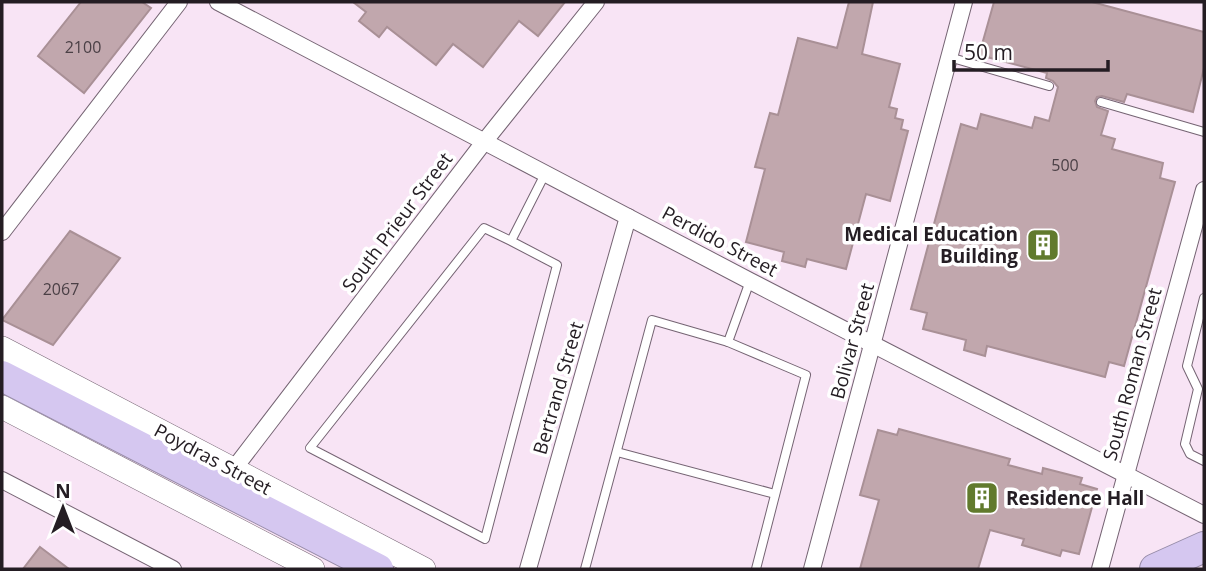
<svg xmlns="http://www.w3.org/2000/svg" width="1206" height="571" viewBox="0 0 1206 571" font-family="'Open Sans',sans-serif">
	<rect width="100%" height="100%" fill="#f8e4f5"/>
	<g fill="#c1a7ad" stroke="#a99096" stroke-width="2">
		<polygon points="81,2 142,2 151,8 84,93 38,56"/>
		<polygon points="353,2 565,2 538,36 519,21 483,67 453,44 436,65 387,27 379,37 359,21 366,12"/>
		<polygon points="849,2 873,2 862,54 900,64 889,107 897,109 895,118 903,120 901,129 908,131 890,201 866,194 846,269 807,259 805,267 782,261 784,252 746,242 765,169 755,167 770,113 778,115 798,38 837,48"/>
		<polygon points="994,2 1092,2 1204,32 1204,68 1193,112 1127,94 1124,102 1102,96 1097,97 1095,101 1097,107 1108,111 1101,135 1115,139 1112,149 1163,163 1160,178 1175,182 1124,366 1109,362 1105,377 987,346 985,356 964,350 966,340 923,329 927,313 911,309 961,124 977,129 981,114 1032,128 1035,117 1049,121 1058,87 1053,81 1046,78 1047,73 979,55"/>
		<polygon points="70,231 120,258 53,345 2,320"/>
		<polygon points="899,429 1010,459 1008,465 1042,474 1043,468 1082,478 1080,484 1097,489 1079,554 1062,550 1060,556 1022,545 1024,539 990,530 978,569 860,569 879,500 860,495 878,430 897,435"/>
		<polygon points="40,547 69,569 23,569"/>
	</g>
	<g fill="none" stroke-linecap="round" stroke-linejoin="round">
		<defs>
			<g id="lane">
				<polyline points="949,57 1049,86"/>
				<polyline points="1101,102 1204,132"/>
				<polyline points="511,241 484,228 310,448 485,539 557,265 511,241 545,174"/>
				<polyline points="1204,298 1187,366 1198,389 1185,444 1190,454 1204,461"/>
				<polyline points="728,342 750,281"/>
				<polyline points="617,452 775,494"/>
				<polyline points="585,569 652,320 728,342 806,375 756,569"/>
			</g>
			<g id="street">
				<polyline points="218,2 750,281 1204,515"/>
				<polyline points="2,232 179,2"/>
				<polyline points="233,470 484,142 596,2"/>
				<polyline points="2,480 173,569"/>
				<polyline points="528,569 628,217"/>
				<polyline points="812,569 964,2"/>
				<polyline points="1100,569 1204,190"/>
			</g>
			<g id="secondary">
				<polyline points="2,348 424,569"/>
				<polyline points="2,407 313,569"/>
			</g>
			<g id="highway">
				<polyline points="2,376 378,569"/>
				<polyline points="1155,569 1204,547"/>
			</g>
		</defs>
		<use href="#lane" stroke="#756473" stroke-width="10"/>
		<use href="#street" stroke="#756473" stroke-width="18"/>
		<use href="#secondary" stroke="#756473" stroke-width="24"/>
		<use href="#highway" stroke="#978ca8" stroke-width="32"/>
		<use href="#lane" stroke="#fff" stroke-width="8"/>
		<use href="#street" stroke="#fff" stroke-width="16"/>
		<use href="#secondary" stroke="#fff" stroke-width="23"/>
		<use href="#highway" stroke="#d5c7f0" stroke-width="30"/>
	</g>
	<defs>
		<symbol id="building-square" viewBox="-11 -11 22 22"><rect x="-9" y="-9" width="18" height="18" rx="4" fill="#617a2d" stroke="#fff"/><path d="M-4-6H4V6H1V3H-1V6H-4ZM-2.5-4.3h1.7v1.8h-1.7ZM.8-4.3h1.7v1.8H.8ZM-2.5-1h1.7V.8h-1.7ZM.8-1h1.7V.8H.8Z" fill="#fff"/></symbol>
	</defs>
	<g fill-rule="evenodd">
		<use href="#building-square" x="1024" y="226" width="38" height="38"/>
		<use href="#building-square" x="963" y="479" width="38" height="38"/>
	</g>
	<g text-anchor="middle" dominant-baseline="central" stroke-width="7" stroke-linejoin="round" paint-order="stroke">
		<g font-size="16" fill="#4b4046">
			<text x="83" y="47">2100</text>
			<text x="1065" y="165">500</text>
			<text x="61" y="289">2067</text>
		</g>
		<g font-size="19" fill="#241d23" stroke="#fff">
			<text transform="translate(397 222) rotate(-53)">South Prieur Street</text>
			<text transform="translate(720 241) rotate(28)">Perdido Street</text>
			<text transform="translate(852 341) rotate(-75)">Bolivar Street</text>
			<text transform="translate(1132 374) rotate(-75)">South Roman Street</text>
			<text transform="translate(558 388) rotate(-74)">Bertrand Street</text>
			<text transform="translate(213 459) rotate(28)">Poydras Street</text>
		</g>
		<g font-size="19" font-weight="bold" fill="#241d23" stroke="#fff" text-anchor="end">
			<text x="1018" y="234">Medical Education<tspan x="1018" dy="22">Building</tspan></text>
			<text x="1006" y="498" text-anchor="start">Residence Hall</text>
		</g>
	</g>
	<rect width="1206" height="571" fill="none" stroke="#241d23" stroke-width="7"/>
	<g transform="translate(63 508)" stroke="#ffffff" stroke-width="5" paint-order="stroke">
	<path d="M0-5L12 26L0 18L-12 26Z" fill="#241d23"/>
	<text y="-10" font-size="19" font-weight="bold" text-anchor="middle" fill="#241d23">N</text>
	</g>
	<path d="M954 60v10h154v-10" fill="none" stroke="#241d23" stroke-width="3.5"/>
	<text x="964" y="60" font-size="21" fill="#241d23" stroke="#ffffff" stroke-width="5" paint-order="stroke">50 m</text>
</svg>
